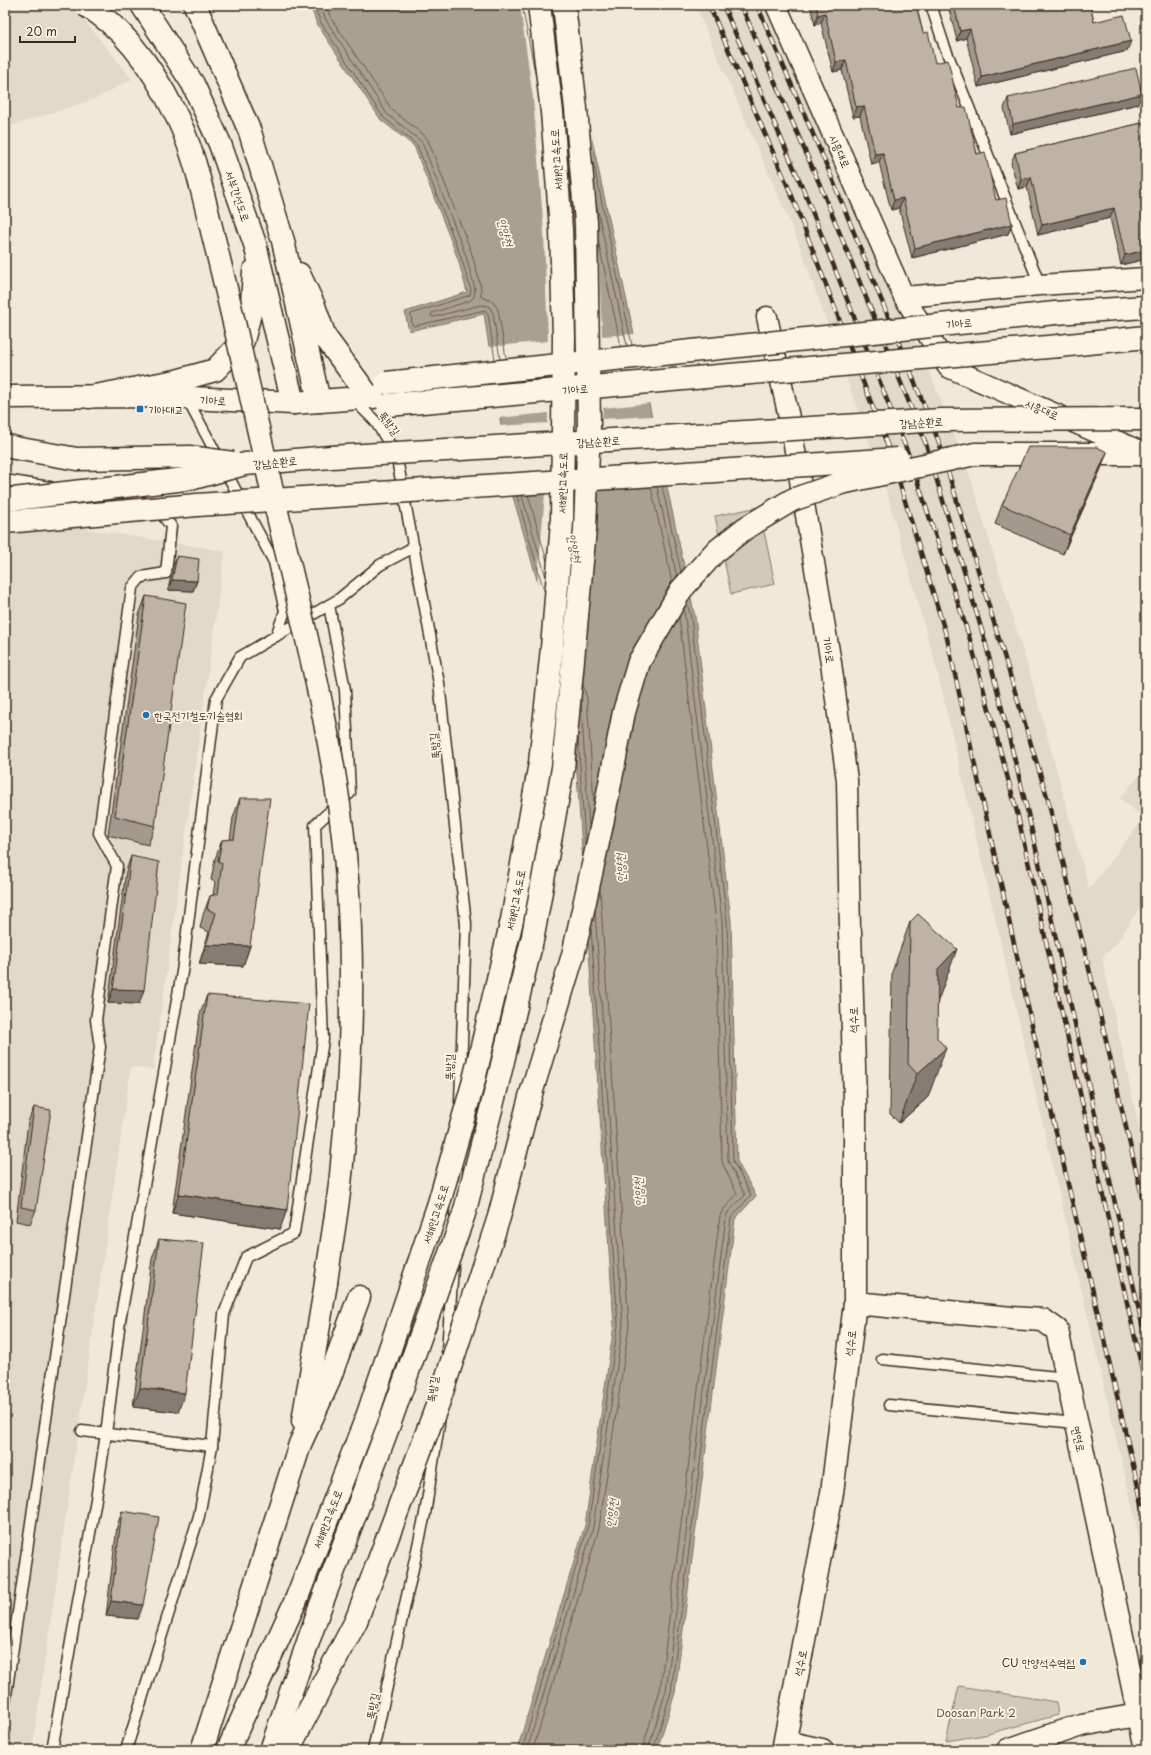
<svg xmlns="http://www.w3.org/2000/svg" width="1151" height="1755" viewBox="0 0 1151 1755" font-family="'Playpen Sans','Poor Story',sans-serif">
	<rect width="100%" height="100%" fill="#f0e9d9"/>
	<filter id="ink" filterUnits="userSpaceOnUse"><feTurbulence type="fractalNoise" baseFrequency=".025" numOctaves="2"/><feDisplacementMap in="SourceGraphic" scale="8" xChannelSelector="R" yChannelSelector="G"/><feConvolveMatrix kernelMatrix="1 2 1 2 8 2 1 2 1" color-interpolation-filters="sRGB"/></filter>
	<g filter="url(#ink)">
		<g fill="#e1d9c9">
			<polygon points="5,5 72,5 132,79 95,99 5,128"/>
			<polygon points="695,5 766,5 932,378 971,479 1037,698 1089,889 1146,815 1146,899 1134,916 1117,943 1102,957 1146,1160 1146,1566 938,674 887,493 798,241"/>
			<polygon points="5,516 225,551 153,1069 131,1067 32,1750 5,1750"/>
			<polygon points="1146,768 1146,807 1140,815 1120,798"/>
		</g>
		<g fill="#d2c9ba" stroke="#867a6c">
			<polygon points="759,507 775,584 731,594 715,516"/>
			<polygon points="959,1686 1056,1702 1058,1715 984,1735 946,1741"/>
		</g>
		<polygon fill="#aaa091" stroke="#7e7163" points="310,5 537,5 549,67 584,103 695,617 731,921 737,1161 756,1196 735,1219 675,1693 657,1750 517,1750 585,1525 614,1325 572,700 511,490 484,314 409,331 405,312 467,292 458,259 414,146 381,120 317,24"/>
		<polygon fill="#f0e9d9" points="520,5 539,5 551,66 586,102 591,126 598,228 602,336 636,334 651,403 603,408 602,419 653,416 668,483 598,489 595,528 570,701 537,588 545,493 509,490 499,426 548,423 548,413 498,418 487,347 548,341 544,232 533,98"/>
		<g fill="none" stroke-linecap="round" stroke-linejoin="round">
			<g stroke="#67594c" stroke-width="1">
				<polyline points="314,5 321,23 383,117 417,145 461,257 471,290 470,295 411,314 412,325 414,326 485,310 488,314 495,360"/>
				<polyline points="320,5 326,20 387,114 422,142 466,256 475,289 474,297 469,301 432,313 431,316 433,317 481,305 489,306 493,313 500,359"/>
				<polyline points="326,5 331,18 392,110 424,135 428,140 472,254 481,288 481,297 492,301 498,309 506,358"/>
				<polyline points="522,5 535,73"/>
				<polyline points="593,161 632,345"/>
				<polyline points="596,202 627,346"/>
				<polyline points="598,240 621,346"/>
				<polyline points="662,486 681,572"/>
				<polyline points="651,487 672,582"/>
				<polyline points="657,487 677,577"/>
				<polyline points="528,495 547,561"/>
				<polyline points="517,496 544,591"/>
				<polyline points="522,496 546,577"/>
				<polyline points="583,684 587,699 594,803"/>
				<polyline points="581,702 589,826"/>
				<polyline points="578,734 585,843"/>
				<polyline points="522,1750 588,1526 618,1325 591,928"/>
				<polyline points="527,1750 593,1527 623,1325 595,911"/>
				<polyline points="533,1750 599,1528 629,1326 600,890"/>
				<polyline points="642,1750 660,1690 720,1216 723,1210 737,1194 722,1162 716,922 679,617"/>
				<polyline points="648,1750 666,1691 726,1217 728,1212 745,1195 728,1161 722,921 684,609"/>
				<polyline points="653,1750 671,1692 731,1218 751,1195 733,1161 727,921 691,618 687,603"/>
			</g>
			<defs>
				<g id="lane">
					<polyline points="931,5 944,45 1040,285"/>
					<polyline points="187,399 274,562 285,611 276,636"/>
					<polyline points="354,400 375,421 396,454 439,683 466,924 460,1102"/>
					<polyline points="5,480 50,487"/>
					<polyline points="455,1215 457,1170"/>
					<polyline points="447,1351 453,1267"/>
					<polyline points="882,1359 1067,1378"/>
					<polyline points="889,1405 1076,1423"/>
					<polyline points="82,1431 212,1446"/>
					<path d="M5,1702L100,1047L96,1020L117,866L99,833L132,588L141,577L166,573L171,526C151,499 139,500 108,496"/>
					<polyline points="52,1750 96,1499 106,1434 120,1321 182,972 216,699 240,657 339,599 380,565 414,547"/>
					<polyline points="126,1750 199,1516 212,1446 224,1314 246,1257 294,1233 323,1040 315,825 350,793 345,690 329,605"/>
					<polyline points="373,1750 425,1514 439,1425"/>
				</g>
				<g id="street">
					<polyline points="776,5 904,297 948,367 1146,454"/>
					<polyline points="904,297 1040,285 1146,278"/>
					<polyline points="767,317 791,427 831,663 847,780 850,931"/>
				</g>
				<g id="secondary">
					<polyline points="1055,313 1146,307"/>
					<polyline points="1059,346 1146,337"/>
					<polyline points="5,397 150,396 293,403 373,397"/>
					<polyline points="855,1303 1012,1318 1043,1320 1057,1330 1146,1749"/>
					<polyline points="785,1742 822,1750"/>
					<polyline points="783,1750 832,1493 855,1303 855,1101 850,931"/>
					<polyline points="1008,1750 1081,1725 1138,1715"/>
				</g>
				<g id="highway">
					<polyline points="142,5 193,84 220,144 255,244 293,403"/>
					<polyline points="195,5 250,132 283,241 319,401"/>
					<polyline points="299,274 314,306 325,337 369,397"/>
					<polyline points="89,397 176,381 215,370 243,341 252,305 254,271"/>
					<polyline points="975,454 1146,454"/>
					<polyline points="303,1421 326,1283"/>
					<polyline points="202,1750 300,1444 327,1385 359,1297"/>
					<polyline points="228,1750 296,1600"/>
					<polyline points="271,1750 319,1610"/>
					<polyline points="288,1750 356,1621"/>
				</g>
			</defs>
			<use href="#lane" stroke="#3b2a1e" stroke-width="13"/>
			<use href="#street" stroke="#3b2a1e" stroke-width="23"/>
			<use href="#secondary" stroke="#3b2a1e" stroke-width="25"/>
			<use href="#highway" stroke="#3b2a1e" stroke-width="25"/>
			<use href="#lane" stroke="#fcf5e5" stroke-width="10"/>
			<use href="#street" stroke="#fcf5e5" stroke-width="20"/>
			<use href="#secondary" stroke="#fcf5e5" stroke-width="22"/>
			<use href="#highway" stroke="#fcf5e5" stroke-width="22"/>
			<defs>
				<g id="rail">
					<polyline points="709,5 792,196 890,452 947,638 1044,1080 1146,1521"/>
					<polyline points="723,5 804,191 908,453 969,636 1017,812 1146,1387"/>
					<polyline points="741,5 820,185 926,444 985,641 1027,809 1146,1342"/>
					<polyline points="757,5 829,171 939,442 1048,800 1100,1014 1146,1214"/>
				</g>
			</defs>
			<use href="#rail" stroke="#3b2a1e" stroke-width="4.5"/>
			<use href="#rail" stroke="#fcf5e5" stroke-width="3" stroke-dasharray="9" stroke-linecap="butt"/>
			<defs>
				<g id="secondary-bridge">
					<polyline points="386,383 1055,313"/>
					<polyline points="388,405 1059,346"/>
				</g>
				<g id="highway-bridge">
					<path d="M85,5C125,28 154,71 174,111C195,151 203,196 214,239C232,311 248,383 264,455C293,588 332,720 345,855C355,957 352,1062 342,1164C339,1203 331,1243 326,1283"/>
					<polyline points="5,445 15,448 77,459 189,457 233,463"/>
					<polyline points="5,500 194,478 245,464 331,457 941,420 1146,419"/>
					<polyline points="5,522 197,505 898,459"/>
					<polyline points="296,1600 368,1414 439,1203 473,1084 512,920 540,763 552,648 562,522 564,336 561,229 552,112 539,5"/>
					<polyline points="319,1610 390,1422 464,1214 496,1090 533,936 563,768 585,529 589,425 586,223 576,109 564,5"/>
					<polyline points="356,1621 440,1398 499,1217 530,1097 573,955 602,824 624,712 639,662 681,590 714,553 744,529 792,500 841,483 975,454"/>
				</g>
			</defs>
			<use href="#secondary-bridge" stroke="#3b2a1e" stroke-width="25" stroke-linecap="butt"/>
			<use href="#highway-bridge" stroke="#3b2a1e" stroke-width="25" stroke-linecap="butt"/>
			<use href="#secondary-bridge" stroke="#fcf5e5" stroke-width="22"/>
			<use href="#highway-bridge" stroke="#fcf5e5" stroke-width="22"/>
		</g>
		<g fill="#a39a8d" stroke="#3b2a1e">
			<polygon points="810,5 916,5 923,33 935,63 959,108 996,200 1012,224 1008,234 912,258 899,208 891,210 879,162 871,164 860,116 853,117 842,70 833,72 821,23 815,25"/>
			<polygon points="948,5 1090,5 1094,22 1127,51 978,87 966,38 957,41"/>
			<polygon points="1008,98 1138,104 1010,134 1004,108"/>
			<polygon points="1146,122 1146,259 1121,265 1110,218 1038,235 1027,187 1018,189 1011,163 1015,153"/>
			<polygon points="1107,452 1100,471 1063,554 995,524 1002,505"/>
			<polygon points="177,556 197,581 193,591 168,590 173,566"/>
			<polygon points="146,596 155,826 148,845 108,835 139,615"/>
			<polygon points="240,798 250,946 243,966 199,964 209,932 200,928 203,915 210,896 213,895 215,882 211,880 215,859 222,840 230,840 233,818"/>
			<polygon points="131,856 139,1004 108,1003 126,871"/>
			<polygon points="910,922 939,998 938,1000 928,1097 899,1123 890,1114 892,972"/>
			<polygon points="207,995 280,1229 172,1213 200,1014"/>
			<polygon points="34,1107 36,1210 30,1224 16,1221 28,1122"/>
			<polygon points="159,1239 178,1412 133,1407 152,1259"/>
			<polygon points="122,1511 138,1619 106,1616 117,1526"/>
			<polygon points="1146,1644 1146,1678 1144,1678 1140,1660"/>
		</g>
		<g fill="#857d73" stroke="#3b2a1e">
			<polygon points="825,13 821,23 815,25 818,15"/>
			<polygon points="970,29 966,38 957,41 960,31"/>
			<polygon points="1131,41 1127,51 978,87 982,77"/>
			<polygon points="846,60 842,70 833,72 836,62"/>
			<polygon points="1142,94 1138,104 1010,134 1013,124"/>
			<polygon points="864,106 860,116 853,117 856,107"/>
			<polygon points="883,153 879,162 871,164 875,154"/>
			<polygon points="1031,177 1027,187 1018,189 1021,179"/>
			<polygon points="903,198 899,208 891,210 894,200"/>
			<polygon points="1114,208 1110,218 1038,235 1042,225"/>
			<polygon points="1012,224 1008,234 912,258 915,248"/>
			<polygon points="1146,250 1146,259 1121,265 1125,255"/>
			<polygon points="1107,452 1100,471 1063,554 1070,535"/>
			<polygon points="172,580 197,581 193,591 168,590"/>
			<polygon points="206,945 250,946 243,966 199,964"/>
			<polygon points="957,949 939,998 920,1019 938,969"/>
			<polygon points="113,989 144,990 139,1004 108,1003"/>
			<polygon points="946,1048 928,1097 899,1123 917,1074"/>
			<polygon points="179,1194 287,1210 280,1229 172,1213"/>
			<polygon points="140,1388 185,1393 178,1412 133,1407"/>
			<polygon points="111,1601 143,1605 138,1619 106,1616"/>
			<polygon points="1146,1672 1146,1678 1144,1678"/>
		</g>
		<g fill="#beb3a4" stroke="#3b2a1e">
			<polygon points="816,5 916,5 923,33 928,32 935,63 948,60 959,108 966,107 977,154 985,152 996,200 1006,198 1012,224 915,248 903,198 894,200 883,153 875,154 864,106 856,107 846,60 836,62 825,13 818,15"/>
			<polygon points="954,5 1090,5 1094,22 1124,15 1131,41 982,77 970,29 960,31"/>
			<polygon points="1136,68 1142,94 1013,124 1008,98"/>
			<polygon points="1146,122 1146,250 1125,255 1114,208 1042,225 1031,177 1021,179 1015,153"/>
			<polygon points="1028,447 1097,447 1107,452 1070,535 1002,505"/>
			<polygon points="177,556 199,559 197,581 172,580"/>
			<polygon points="146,596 186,603 155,826 115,816"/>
			<polygon points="240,798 270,798 250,946 206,945 216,913 207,909 210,896 218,894 222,863 218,861 222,840 234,839"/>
			<polygon points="131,856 159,862 144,990 113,989"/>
			<polygon points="918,914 957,949 938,969 937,1038 946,1048 917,1074 908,1064 910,922"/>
			<polygon points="207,995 309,1004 287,1210 179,1194"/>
			<polygon points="34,1107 51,1110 36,1210 21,1207"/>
			<polygon points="159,1239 204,1243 185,1393 140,1388"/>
			<polygon points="122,1511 159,1517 143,1605 111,1601"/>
			<polygon points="866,1749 866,1750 839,1750"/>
		</g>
	</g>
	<g fill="#1f6fb2" stroke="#fcf5e5" stroke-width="1.5">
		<rect x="136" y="405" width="8" height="8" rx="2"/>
		<circle cx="146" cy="715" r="4"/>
		<circle cx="1083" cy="1662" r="4"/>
	</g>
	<g text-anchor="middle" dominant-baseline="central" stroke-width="3.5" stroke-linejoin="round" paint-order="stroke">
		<g font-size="11" fill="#3b2a1e" stroke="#fcf5e5">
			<text transform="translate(840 151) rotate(66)">시흥대로</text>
			<text transform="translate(556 160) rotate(-94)">서해안고속도로</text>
			<text transform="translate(238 196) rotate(71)">서부간선도로</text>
			<text transform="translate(959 323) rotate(-6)">기아로</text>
			<text transform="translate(575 389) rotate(-5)">기아로</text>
			<text transform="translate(213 400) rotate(2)">기아로</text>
			<text transform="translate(1042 409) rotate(24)">시흥대로</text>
			<text transform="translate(921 422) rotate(-3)">강남순환로</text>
			<text transform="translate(390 423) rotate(54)">뚝방길</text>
			<text transform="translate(598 441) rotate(-3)">강남순환로</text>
			<text transform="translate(275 462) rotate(-5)">강남순환로</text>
			<text transform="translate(562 483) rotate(-89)">서해안고속도로</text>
			<text transform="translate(829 650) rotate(81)">기아로</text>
			<text transform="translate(434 746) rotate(-96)">뚝방길</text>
			<text transform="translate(515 900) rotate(-79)">서해안고속도로</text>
			<text transform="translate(853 1020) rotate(-91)">석수로</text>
			<text transform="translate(449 1067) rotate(-88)">뚝방길</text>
			<text transform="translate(435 1214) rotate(-72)">서해안고속도로</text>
			<text transform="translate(850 1343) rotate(-83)">석수로</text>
			<text transform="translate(432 1389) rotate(-83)">뚝방길</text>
			<text transform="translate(1079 1439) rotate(78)">연현로</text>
			<text transform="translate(327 1519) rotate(-69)">서해안고속도로</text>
			<text transform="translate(800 1663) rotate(-79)">석수로</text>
			<text transform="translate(372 1706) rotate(-78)">뚝방길</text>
		</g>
		<g font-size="11" fill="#3b2a1e" stroke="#fcf5e5" text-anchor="start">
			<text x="148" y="409">기아대교</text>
			<text x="154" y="715">한국전기철도기술협회</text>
			<text x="1075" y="1662" text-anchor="end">CU 안양석수역점</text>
		</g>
		<g font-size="11" fill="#615245" stroke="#fcf5e5">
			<text x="976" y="1712">Doosan Park 2</text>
		</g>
		<g font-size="12" font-style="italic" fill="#625346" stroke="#fcf5e5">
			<text transform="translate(506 232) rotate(74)">안양천</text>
			<text transform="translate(575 548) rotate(78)">안양천</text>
			<text transform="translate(620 868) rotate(-93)">안양천</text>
			<text transform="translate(638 1192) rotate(-93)">안양천</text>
			<text transform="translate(611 1513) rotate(-83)">안양천</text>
		</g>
	</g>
	<rect width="1151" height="1755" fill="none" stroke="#fcf5e5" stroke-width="20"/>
	<rect x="10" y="10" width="1131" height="1735" fill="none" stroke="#3b2a1e" stroke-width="1.5" filter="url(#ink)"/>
	<path d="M20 36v6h55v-6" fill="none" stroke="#3b2a1e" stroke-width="2"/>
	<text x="26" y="36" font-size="12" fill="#3b2a1e" stroke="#fcf5e5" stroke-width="3" paint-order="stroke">20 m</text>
</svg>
